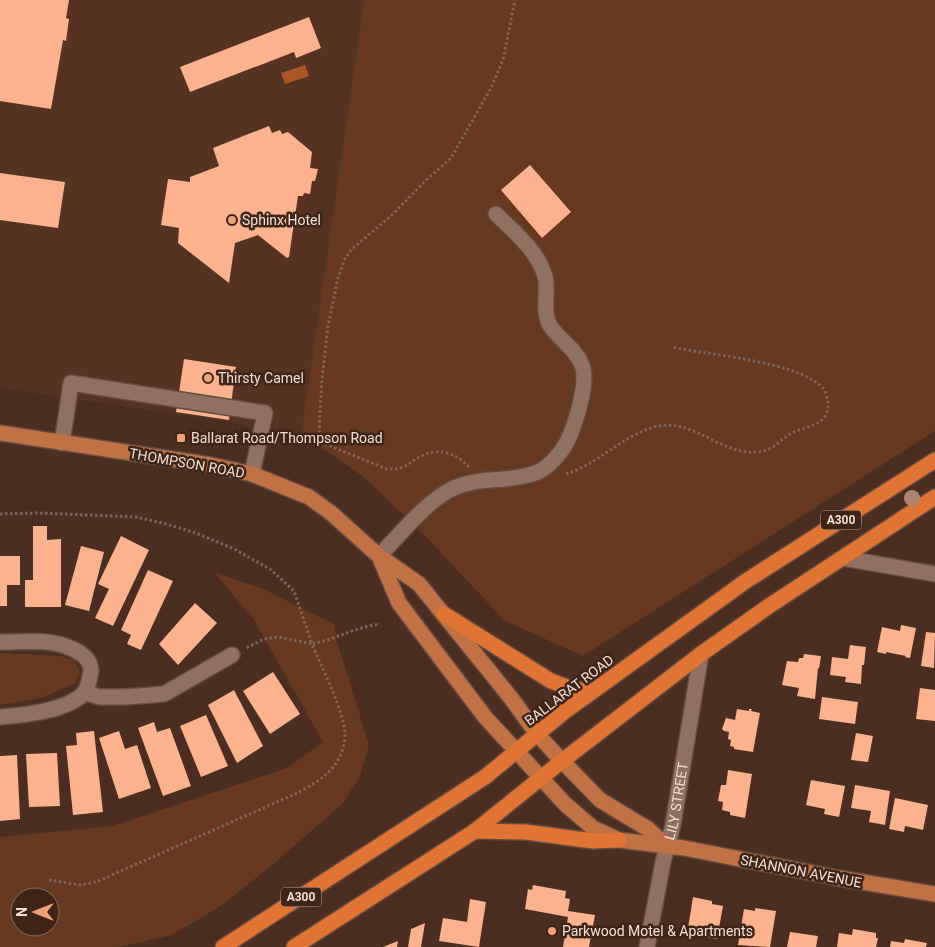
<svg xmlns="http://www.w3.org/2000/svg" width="935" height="947" viewBox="0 0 935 947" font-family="Roboto,sans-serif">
	<rect width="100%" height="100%" fill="#4b2e20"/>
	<polygon fill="#563320" points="0,0 364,0 300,442 230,422 0,388"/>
	<g fill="#66381e" fill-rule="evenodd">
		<polygon points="364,0 935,0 935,431 583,656 505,621 429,540 365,478 325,450 300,442"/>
		<path d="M214,572L263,589L334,624L336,638L369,745L360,776L343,803L277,861L221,906L172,935L119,947H0V837L112,826L287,768L323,742L254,620ZM20,897H50V927H20Z"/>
		<polygon points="0,653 60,656 74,660 80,673 74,684 41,698 0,705"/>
	</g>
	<polygon fill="#aa5625" points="305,65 309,76 285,84 281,73"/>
	<g fill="#fcb28c">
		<polygon points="0,0 69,0 66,18 69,19 66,41 63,40 51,109 0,101"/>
		<polygon points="309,17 321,48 296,58 294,52 190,92 180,67"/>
		<polygon points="269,126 272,133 280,130 282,134 288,132 312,152 310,168 318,169 315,181 312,181 310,194 304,193 303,196 298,196 289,257 287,258 258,235 235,243 229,283 178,243 179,228 161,225 168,179 190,182 190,177 219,166 213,148"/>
		<polygon points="530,165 571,212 542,238 501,190"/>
		<polygon points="0,173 65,182 58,228 0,220"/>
		<polygon points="184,359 236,367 229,420 176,412"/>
		<polygon points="33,526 47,526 47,540 61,539 61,607 25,607 25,580 33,580"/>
		<polygon points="121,536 149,550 113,626 95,618 109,589 98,584"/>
		<polygon points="81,546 104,552 89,611 65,605"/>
		<polygon points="0,556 20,556 20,585 7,585 7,606 0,606"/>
		<polygon points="148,570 173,581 141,650 127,644 131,635 121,630"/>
		<polygon points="195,603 217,623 178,665 159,644"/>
		<polygon points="901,625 916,628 910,658 905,657 906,656 886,652 886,654 877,652 882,627 900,631"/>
		<polygon points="926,632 935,633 934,668 921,666"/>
		<polygon points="850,645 866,647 864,665 862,665 861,684 845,682 846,677 830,675 832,657 848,659"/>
		<polygon points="804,654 821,656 819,669 818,668 815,699 797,696 799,688 782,685 787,661 798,662 799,658 803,658"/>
		<polygon points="273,672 300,714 270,734 243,691"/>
		<polygon points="920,688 935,690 935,721 916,719"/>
		<polygon points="234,690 263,746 237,763 208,705"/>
		<polygon points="822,697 858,702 855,724 819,719"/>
		<polygon points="737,709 749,711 749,709 752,709 751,711 760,713 753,752 734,749 734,747 730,746 731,740 728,739 729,732 724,731 722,729 726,718 735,720"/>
		<polygon points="206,715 228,766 201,777 180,726"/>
		<polygon points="154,722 157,732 170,728 191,786 163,796 138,728"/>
		<polygon points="94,731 103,812 73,815 66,746 77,745 76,733"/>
		<polygon points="119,731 125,749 137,745 151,788 119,799 99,738"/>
		<polygon points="856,733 873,736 868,762 851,760"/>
		<polygon points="57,753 60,806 29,807 26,754"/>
		<polygon points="17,755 20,819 0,821 0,756"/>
		<polygon points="728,770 752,774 745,818 730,815 730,812 722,810 723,802 718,801 721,785 726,785"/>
		<polygon points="811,780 845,786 839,817 824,814 825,809 806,805"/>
		<polygon points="855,785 890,791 885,825 869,822 871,811 851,808"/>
		<polygon points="895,798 928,805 923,830 905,826 904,832 889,829"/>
		<polygon points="533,885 566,891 565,898 570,899 568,911 595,915 589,947 563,947 568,917 525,909 528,889 532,890"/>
		<polygon points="693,897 712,901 712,904 723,906 717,939 697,936 698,930 688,928"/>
		<polygon points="470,899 486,902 479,947 439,941 443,918 467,922"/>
		<polygon points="755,908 776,911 770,947 738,945 744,909 755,911"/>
		<polygon points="425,923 421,947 408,947 411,929"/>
		<polygon points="853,929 876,933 876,938 878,938 876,947 837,947 839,933 852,935"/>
		<polygon points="790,932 818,936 816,947 787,947"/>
		<polygon points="905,939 927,943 926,947 890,947 891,941 904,943"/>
		<polygon points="398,941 397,947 383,947"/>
	</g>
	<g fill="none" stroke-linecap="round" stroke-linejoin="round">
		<defs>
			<g id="minor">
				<polyline points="62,443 71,383 265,413 252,474"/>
				<path d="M379,556C400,535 427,500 454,488C480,476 509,483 535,473C548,469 561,453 567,442C575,425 589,382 582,365C576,349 561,341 551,327C541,313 549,292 545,276C538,251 514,232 496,214"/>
				<polyline points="843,558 935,574"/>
				<path d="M0,642C21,642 46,639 65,646C77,650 91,657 91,671C90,677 88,688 84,693C67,711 24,715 0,717"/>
				<polyline points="85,692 99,697 125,697 164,694 232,655"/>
				<path id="s1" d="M647,947L663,862L673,825L701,654"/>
			</g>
			<g id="major">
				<polyline points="0,433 211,465 252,474 309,497 331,513 379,556 419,584 511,698 537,734 562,761 600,800 648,829 667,846"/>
				<polyline points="379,556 399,603 485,717 565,804 593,828 619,840 684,848 838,878 935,894"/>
			</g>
			<g id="highway">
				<polyline points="444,614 551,681 567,687 591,692"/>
				<polyline points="475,831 526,832 593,841 619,840"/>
				<polyline points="223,947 485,777 564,712 746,581 935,460"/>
				<polyline points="294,947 475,831 562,761 701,654 769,606 935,497"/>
			</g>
		</defs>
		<use href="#minor" stroke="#624a3d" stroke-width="18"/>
		<use href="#major" stroke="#624a3d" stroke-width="18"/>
		<use href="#highway" stroke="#624a3d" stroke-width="18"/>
		<g stroke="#7d6457" stroke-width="3" stroke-dasharray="2.5 2.5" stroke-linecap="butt">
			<path d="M469,467C458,455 442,448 426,454C409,460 409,470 387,469L325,444L321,438L319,430L322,379L328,326L338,278L345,259L351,250L393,214L425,181L451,158L491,88L503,60L515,0"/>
			<path d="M566,474C599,464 626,432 659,426C697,419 725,460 764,451C775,448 782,438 792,433C803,427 818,427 825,416C828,412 829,407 828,402C827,398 826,391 823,388C797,361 708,355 671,347"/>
			<polyline points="0,514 39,513 136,517 166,524 196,533 234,549 270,569 294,591 312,644 279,637 264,639 246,648"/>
			<path d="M49,880L80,885L96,882L295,794C308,787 324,779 333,767C340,759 345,746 345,735C345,713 321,666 312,644C336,639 356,627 380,624"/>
		</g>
		<use href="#minor" stroke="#91705f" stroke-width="15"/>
		<use href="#major" stroke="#c17245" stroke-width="15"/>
		<use href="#highway" stroke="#e17434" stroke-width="15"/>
	</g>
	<circle fill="#ad8672" cx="912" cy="498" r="8"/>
	<g fill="#f0a279" stroke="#402416" stroke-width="2">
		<circle cx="232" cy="220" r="5"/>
		<circle cx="208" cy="378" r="5"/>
		<rect x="176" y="433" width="10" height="10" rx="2.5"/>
		<circle cx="552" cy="931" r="5"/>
	</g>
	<g text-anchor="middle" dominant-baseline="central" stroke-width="5" stroke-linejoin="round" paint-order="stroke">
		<g fill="#402416" stroke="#bca79c" stroke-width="1">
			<rect x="821" y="510.5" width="40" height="19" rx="4"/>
			<rect x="281" y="887.5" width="40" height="19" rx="4"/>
		</g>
		<g font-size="12" font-weight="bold" fill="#f1dfd5">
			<text x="841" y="520">A300</text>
			<text x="301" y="897">A300</text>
		</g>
		<g font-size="14" fill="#f1dfd5" stroke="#402416" text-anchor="start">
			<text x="242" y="220">Sphinx Hotel</text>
			<text x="218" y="378">Thirsty Camel</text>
			<text x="191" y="438">Ballarat Road/Thompson Road</text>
			<text x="562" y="931">Parkwood Motel &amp; Apartments</text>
		</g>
		<g font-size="14" fill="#f1dfd5" stroke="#402416">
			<text transform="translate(187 463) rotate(10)">THOMPSON ROAD</text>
			<text transform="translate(569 690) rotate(-37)">BALLARAT ROAD</text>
			<text stroke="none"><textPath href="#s1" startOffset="149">LILY STREET</textPath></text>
			<text transform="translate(801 871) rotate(11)">SHANNON AVENUE</text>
		</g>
	</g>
	<g transform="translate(35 912) rotate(270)"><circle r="24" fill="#402416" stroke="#876f62"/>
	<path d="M0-4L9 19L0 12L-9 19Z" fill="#f0a279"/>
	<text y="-8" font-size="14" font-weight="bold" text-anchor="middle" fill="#f1dfd5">N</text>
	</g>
</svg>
